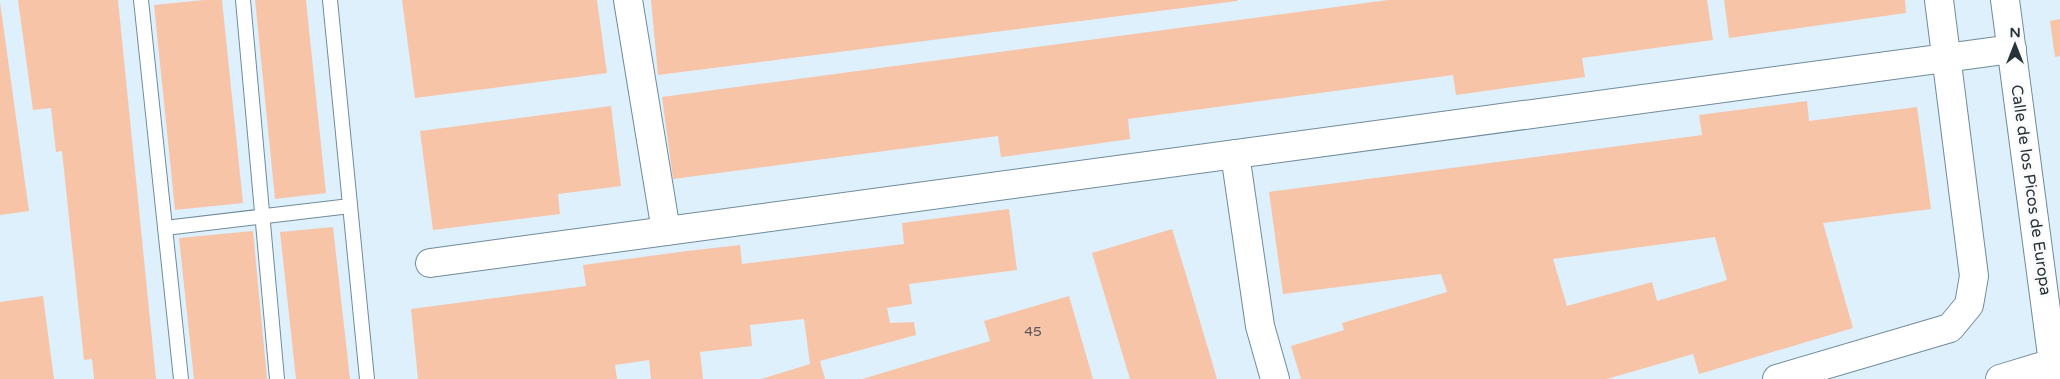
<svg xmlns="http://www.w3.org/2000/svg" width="2060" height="379" viewBox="0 0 2060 379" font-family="'Varela Round',sans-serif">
	<rect width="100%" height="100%" fill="#def0fb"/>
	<g fill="#f7c4a8" fill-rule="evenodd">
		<polygon points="18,0 118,0 156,379 94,379 92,359 84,360 62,151 56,152 51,108 33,110"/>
		<polygon points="204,0 222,0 243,203 175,210 154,5"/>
		<polygon points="255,0 306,0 326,193 275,199"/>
		<polygon points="402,0 597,0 607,73 415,98"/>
		<polygon points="651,0 1237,0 1237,1 658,75"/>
		<polygon points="1388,0 1707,0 1713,40 1582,58 1585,77 1520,86 1456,95 1453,75 1128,119 1130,139 1067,148 1001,157 998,136 673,179 662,97"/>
		<polygon points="1724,0 1905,0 1906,13 1729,38"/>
		<polygon points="0,2 29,211 0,215"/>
		<polygon points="2060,19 2060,56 2055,57 2050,21"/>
		<path d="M1807,101L1809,121L1917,107L1931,209L1823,223L1853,328L1699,374L1693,354L1607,379H1301L1291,346L1344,330L1342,323L1447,292L1441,274L1283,294L1269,192L1702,135L1699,115ZM1715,237L1727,280L1657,301L1652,282L1567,306L1553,259Z"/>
		<polygon points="611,106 621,186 558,194 560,214 433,230 420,131"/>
		<polygon points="1009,209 1017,270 909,284 912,304 887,308 890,323 914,322 916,335 820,361 825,379 761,379 810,364 804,319 750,325 752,346 700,352 703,379 651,379 649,360 615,365 617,379 418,379 411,309 586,286 583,265 687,251 740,245 742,264 904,244 902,223"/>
		<polygon points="333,227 350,379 296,379 280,232"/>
		<polygon points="1172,229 1188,281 1217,379 1130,379 1092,253"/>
		<polygon points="253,231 267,379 194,379 179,238"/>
		<polygon points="43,296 54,379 0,379 0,302"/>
		<polygon points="1069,296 1093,379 862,379 990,341 984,321"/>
	</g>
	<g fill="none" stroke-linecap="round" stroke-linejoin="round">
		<defs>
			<g id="lane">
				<polyline points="141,0 181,379"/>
				<polyline points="243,0 277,379"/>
				<polyline points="330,0 367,379"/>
				<polyline points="165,228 350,206"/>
			</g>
			<g id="street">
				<polyline points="628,0 666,231"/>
				<polyline points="2005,0 2053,363 2058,379"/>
				<polyline points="1235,154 1260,326 1275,379"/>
				<polyline points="430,263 2012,49"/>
				<polyline points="1777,379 1950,328 1969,305 1974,276 1939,0"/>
				<polyline points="2000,379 2053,363"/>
			</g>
		</defs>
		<use href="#lane" stroke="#6f8b9b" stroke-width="16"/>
		<use href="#street" stroke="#6f8b9b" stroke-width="30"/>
		<use href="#lane" stroke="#fff" stroke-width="14"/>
		<use href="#street" stroke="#fff" stroke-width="28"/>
	</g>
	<g text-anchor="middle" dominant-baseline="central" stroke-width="5" stroke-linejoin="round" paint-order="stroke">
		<g font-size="14" fill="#5b5756">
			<text x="1033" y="331">45</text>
		</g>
		<g font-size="16" fill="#27333a" stroke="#fafafa">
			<text transform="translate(2031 190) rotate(82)">Calle de los Picos de Europa</text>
		</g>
	</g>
	<g transform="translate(2015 45)" stroke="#fafafa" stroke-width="4" paint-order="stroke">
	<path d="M0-4L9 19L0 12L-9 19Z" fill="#27333a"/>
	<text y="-8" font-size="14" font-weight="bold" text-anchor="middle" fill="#27333a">N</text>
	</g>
</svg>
